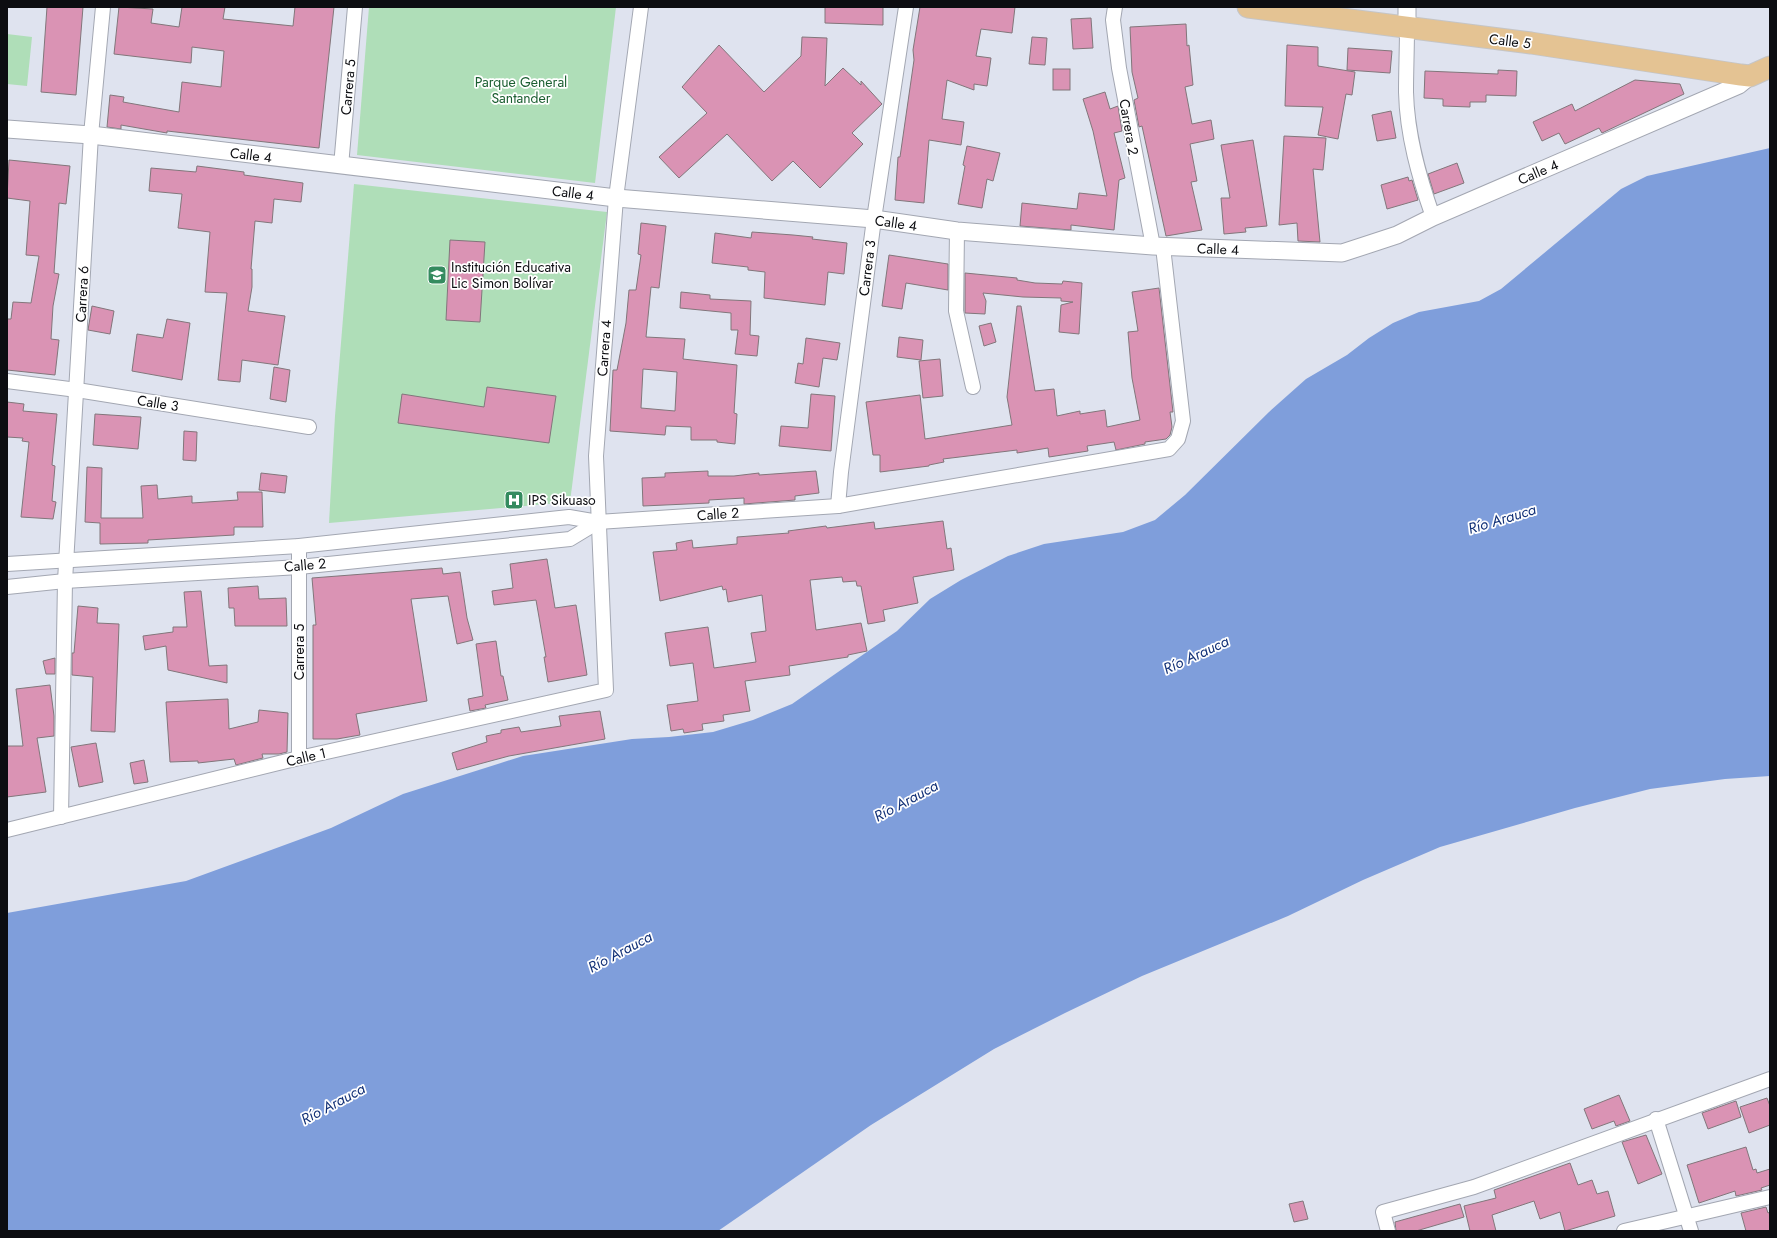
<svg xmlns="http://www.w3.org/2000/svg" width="1777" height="1238" viewBox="0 0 1777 1238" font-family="Jost,sans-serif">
	<rect width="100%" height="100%" fill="#dfe3ef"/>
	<g fill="#afdeb8">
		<polygon points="369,7 616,7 595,183 357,155"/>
		<polygon points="7,34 32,37 27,86 7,84"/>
		<polygon points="354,184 607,212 570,502 329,523 335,416"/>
	</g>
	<polygon fill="#7f9edb" points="1770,148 1770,776 1725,779 1650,789 1575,808 1440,847 1363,880 1288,916 1142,976 1065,1013 994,1049 871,1125 718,1231 7,1231 7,913 186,881 331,828 403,794 523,756 632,739 669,737 713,732 753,720 792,704 897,631 930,599 961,580 1008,556 1044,544 1123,532 1155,520 1185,495 1269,412 1306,379 1347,355 1369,338 1393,323 1419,312 1479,301 1501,289 1621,189 1647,176"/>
	<g fill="#da93b4" stroke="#82767b" fill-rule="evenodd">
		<polygon points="47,7 83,7 76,95 41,92"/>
		<polygon points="119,7 153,9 151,23 179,27 182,7 225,7 223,19 293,26 295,7 334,7 319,148 167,131 167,133 121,125 121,129 107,127 110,95 124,97 123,102 179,112 182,82 221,87 224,51 192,47 191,63 114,54"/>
		<polygon points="825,7 883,7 883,25 825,23"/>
		<polygon points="920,7 1015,7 1012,33 981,29 976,56 991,58 987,86 974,84 974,90 947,80 942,119 964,122 961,145 929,140 924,203 895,200 898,157 900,157 914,60 913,50"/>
		<polygon points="1091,18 1093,48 1073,49 1071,19"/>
		<polygon points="1186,24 1187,46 1189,45 1193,85 1185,87 1192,124 1211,120 1214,139 1190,144 1197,181 1191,182 1202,230 1166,236 1142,126 1139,127 1134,100 1138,98 1132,72 1130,27"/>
		<polygon points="802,37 827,38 825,86 843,68 861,85 861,81 882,104 852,133 863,144 820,188 793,161 772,181 727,134 679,178 659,157 707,113 682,87 719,45 764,92 801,56"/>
		<polygon points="1032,37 1047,38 1045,65 1029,64"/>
		<polygon points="1287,45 1318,47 1318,66 1355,72 1352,95 1346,94 1338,139 1318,135 1323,107 1285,106"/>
		<polygon points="1348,48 1392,51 1390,73 1347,70"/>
		<rect x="1053" y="69" width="17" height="21"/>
		<polygon points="1498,70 1517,71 1516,96 1486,95 1486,102 1470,102 1470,107 1443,106 1443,99 1424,98 1425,71 1498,74"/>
		<polygon points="1635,80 1680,84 1684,94 1602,133 1599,128 1565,144 1559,133 1542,141 1533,122 1572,104 1575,111"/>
		<polygon points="1105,92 1110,109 1118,106 1122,131 1114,133 1125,178 1119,180 1114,230 1071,225 1071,230 1020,226 1022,203 1077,209 1079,193 1107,196 1093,131 1083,99"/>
		<polygon points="1391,111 1396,138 1377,141 1372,115"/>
		<polygon points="1284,136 1326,138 1323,170 1313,169 1320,242 1298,241 1297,223 1279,225"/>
		<polygon points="1253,140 1267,226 1245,228 1246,232 1224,234 1221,198 1230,198 1221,145"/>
		<polygon points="967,146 1000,153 993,181 987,179 982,208 958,204 965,166 963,165"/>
		<polygon points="9,160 70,166 66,204 59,203 54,273 59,274 53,306 51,339 59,340 55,375 7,370 7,319 11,319 13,302 31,303 39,256 26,255 30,201 7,198"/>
		<polygon points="1457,163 1464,183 1434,194 1428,174"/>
		<polygon points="197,166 244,172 244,175 303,183 301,202 274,199 272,223 255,221 251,269 252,269 252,287 248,311 285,316 278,365 242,360 240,382 218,380 227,293 205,292 210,232 178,228 182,194 149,191 151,168 196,172"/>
		<polygon points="1408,177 1409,181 1412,180 1418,200 1387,209 1381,185"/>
		<path d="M641,223L666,226L659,288L651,287L646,337L685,339L683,359L737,365L734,413L737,414L735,444L717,442V440H691V427L666,426L665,435L610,431L613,370H617L626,323L629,290H636L641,255L638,254ZM643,369L677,372L675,411L641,408Z"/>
		<polygon points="752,232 793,235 813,237 812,239 847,243 844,274 828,272 825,305 764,298 765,272 748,270 748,267 712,263 715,233 751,238"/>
		<polygon points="450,240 485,242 480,322 446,320"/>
		<polygon points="889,255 948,264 948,290 906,283 902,309 882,306"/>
		<polygon points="965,273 1017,278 1017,280 1035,283 1062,284 1063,281 1082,283 1079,334 1059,332 1061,305 1073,302 1061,301 1061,298 1023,297 983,293 986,301 985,314 965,313"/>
		<polygon points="1159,288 1173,412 1170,412 1172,427 1170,435 1166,439 1145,442 1145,444 1116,450 1114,442 1087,446 1088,451 1049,457 1048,448 1017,453 1017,450 943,459 944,462 929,465 929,466 880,472 880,455 873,455 866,402 920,395 925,439 1012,425 1007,397 1017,306 1021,306 1035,391 1054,389 1057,416 1080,411 1080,414 1105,410 1107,427 1140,420 1132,378 1128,332 1138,331 1132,292"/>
		<polygon points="681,292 710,295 710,299 751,301 750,335 759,336 757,356 735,354 738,330 731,330 731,313 680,308"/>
		<polygon points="92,306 114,311 110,334 88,330"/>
		<polygon points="167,319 190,323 182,380 132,371 137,334 163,338"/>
		<polygon points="991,323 996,342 984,346 979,326"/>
		<polygon points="899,337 923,340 921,360 897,357"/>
		<polygon points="806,338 840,343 837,360 823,358 819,387 795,383 798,363 803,364"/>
		<polygon points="940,359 943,396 923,398 919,361"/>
		<polygon points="274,367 290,370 286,402 270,399"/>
		<polygon points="487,387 556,396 549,443 398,423 402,394 484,407"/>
		<polygon points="811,394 835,396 831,451 779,446 781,426 808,428"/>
		<polygon points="7,402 24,404 23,411 57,414 52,465 55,466 52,501 56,502 53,519 21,517 29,442 22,441 23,438 7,437"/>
		<polygon points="95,414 141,417 138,449 93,445"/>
		<polygon points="184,431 197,432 196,461 183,460"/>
		<polygon points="87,467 102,468 101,518 143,518 141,486 157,485 158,499 192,496 192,503 238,500 237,492 262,492 263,527 234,527 234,535 148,540 148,543 100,544 100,523 85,522"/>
		<polygon points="708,471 708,476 734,476 759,473 759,475 816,471 819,493 795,496 795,500 744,504 744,498 709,500 709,503 643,506 642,478 665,477 665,473"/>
		<polygon points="261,473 287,476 285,493 259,490"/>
		<polygon points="943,521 947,549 951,548 954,570 913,577 918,603 883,610 885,621 868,624 861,586 857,586 856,581 843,582 842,577 810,580 816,630 861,623 867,651 848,655 848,657 789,666 790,675 745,681 750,711 723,715 724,721 702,724 703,730 684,733 683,729 671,731 667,705 698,701 693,663 670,666 665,633 708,627 714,668 756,662 751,633 766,631 762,595 728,602 726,589 723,590 722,586 660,601 653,552 677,550 676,543 692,540 693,548 737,544 737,537 789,533 788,531 826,526 827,528 874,522 875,529"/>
		<polygon points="547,559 555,608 576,605 587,675 548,682 544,657 546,657 536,600 494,605 492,591 513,588 510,564"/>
		<polygon points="442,568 443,574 460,572 467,618 473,640 457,644 448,596 411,599 427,701 356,714 360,735 337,739 313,739 313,625 316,625 312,578"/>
		<polygon points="258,586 259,599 286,598 287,626 235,626 234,608 229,608 228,588"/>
		<polygon points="201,591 209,666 227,665 227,683 168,670 166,646 145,650 143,636 173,632 173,627 187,627 184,592"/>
		<polygon points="78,606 98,608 97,623 119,624 115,732 91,731 93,677 72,675 72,653 74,653"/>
		<polygon points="496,641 501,676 503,676 508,700 485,705 486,708 470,711 468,699 483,696 476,644"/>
		<polygon points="55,658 55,674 46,674 43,661"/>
		<polygon points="50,685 54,716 54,736 37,738 46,792 7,797 7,746 23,746 16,689"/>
		<polygon points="228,699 229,729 258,722 259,710 288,713 287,752 279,754 262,754 263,758 236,765 234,759 198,763 198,761 170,762 166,702"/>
		<polygon points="600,711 605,739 509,756 457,770 452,753 487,742 486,736 501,733 501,730 519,727 521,732 561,726 559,716"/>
		<polygon points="96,743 103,782 79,787 71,747"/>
		<polygon points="144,760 148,782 134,784 130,763"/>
		<polygon points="1619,1095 1630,1121 1616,1126 1614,1121 1592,1129 1584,1109"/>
		<polygon points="1767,1098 1770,1106 1770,1125 1749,1133 1740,1107"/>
		<polygon points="1736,1101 1741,1117 1708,1129 1702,1113"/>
		<polygon points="1646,1135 1662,1174 1638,1184 1622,1142"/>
		<polygon points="1746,1147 1753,1170 1756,1169 1757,1173 1770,1169 1770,1185 1761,1188 1762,1190 1736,1196 1735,1191 1699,1203 1687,1165"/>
		<polygon points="1570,1163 1578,1185 1592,1180 1597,1194 1608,1191 1615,1216 1565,1231 1560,1212 1540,1219 1534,1201 1492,1215 1496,1231 1470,1231 1464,1206 1496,1198 1494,1190"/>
		<polygon points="1303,1201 1308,1219 1294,1222 1289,1204"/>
		<polygon points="1460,1204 1464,1217 1416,1231 1396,1231 1395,1222"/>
		<polygon points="1766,1207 1768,1213 1770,1212 1770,1231 1746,1231 1741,1213"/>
	</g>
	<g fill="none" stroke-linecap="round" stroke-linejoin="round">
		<defs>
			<g id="minor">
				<polyline points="1115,7 1113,20 1119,68 1153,246"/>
				<path d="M1407,28C1407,49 1406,71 1406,92C1407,135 1419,177 1433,217"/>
				<polyline points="341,166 355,7"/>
				<polyline points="957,231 956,311 973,387"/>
				<polyline points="7,381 77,390 309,427"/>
				<polyline points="838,506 841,472 874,219 906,7"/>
				<polyline points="7,564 299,546 569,517 598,522 838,506 1169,449 1178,439 1183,421 1163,247"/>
				<polyline points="7,587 65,581 299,567 570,539 598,522"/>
				<polyline points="299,758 299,546"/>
				<polyline points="61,817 65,581 91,135 103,7"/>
				<polyline points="7,830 299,758 606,690 596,456 616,198 641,7"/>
				<polyline points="1656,1119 1691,1231"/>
				<polyline points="1388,1231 1383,1212 1474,1187 1770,1079"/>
				<polyline points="1624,1231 1770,1197"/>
			</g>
			<g id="tertiary">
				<polyline points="1407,7 1407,28"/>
				<polyline points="7,129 91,135 616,198 874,219 957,231 1153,246 1342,253 1397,235 1433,217 1739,85 1750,76"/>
			</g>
			<polyline id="primary" points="1248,7 1531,43 1741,75 1750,76 1770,67"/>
		</defs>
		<use href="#minor" stroke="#a3a7b2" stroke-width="16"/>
		<use href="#tertiary" stroke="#a3a7b2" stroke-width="19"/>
		<use href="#primary" stroke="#c5c5c6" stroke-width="23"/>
		<use href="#minor" stroke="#fff" stroke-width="14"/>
		<use href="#tertiary" stroke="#fff" stroke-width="17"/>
		<use href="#primary" stroke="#e4c393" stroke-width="21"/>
	</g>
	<defs>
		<symbol id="school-square" viewBox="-11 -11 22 22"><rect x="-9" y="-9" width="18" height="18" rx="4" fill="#348b5f" stroke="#fff"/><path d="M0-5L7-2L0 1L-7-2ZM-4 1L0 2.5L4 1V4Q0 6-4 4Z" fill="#fff"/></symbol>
		<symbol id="hospital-square" viewBox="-11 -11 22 22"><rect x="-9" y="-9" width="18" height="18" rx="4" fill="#348b5f" stroke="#fff"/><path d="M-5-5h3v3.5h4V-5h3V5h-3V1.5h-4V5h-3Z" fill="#fff"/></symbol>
	</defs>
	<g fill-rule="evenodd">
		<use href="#school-square" x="426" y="264" width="22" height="22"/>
		<use href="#hospital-square" x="503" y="489" width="22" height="22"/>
	</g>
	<g text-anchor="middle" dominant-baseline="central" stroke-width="3.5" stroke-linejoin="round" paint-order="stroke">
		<g font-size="14" fill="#0c0d11" stroke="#fff">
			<text transform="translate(1510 41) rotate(7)">Calle 5</text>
			<text transform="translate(348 87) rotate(-85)">Carrera 5</text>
			<text transform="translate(1129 127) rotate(80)">Carrera 2</text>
			<text transform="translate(251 155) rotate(7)">Calle 4</text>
			<text transform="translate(1538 172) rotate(-23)">Calle 4</text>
			<text transform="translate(573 193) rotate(7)">Calle 4</text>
			<text transform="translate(896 223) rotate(8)">Calle 4</text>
			<text transform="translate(1218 249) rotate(2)">Calle 4</text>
			<text transform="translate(867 268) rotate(-83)">Carrera 3</text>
			<text transform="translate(82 294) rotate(-87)">Carrera 6</text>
			<text transform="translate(604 348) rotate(-86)">Carrera 4</text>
			<text transform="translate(158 403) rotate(9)">Calle 3</text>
			<text transform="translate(718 514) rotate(-4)">Calle 2</text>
			<text transform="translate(305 565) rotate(-5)">Calle 2</text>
			<text transform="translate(299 652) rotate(-90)">Carrera 5</text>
			<text transform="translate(306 757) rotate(-13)">Calle 1</text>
		</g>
		<g font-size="14" fill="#1a5e30" stroke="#fff">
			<text x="521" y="82">Parque General<tspan x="521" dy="16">Santander</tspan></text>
		</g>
		<g font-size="14" fill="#0c0d11" stroke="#fff" text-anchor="start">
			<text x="451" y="267">Institución Educativa<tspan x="451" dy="16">Lic Simon Bolívar</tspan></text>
			<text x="528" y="500">IPS Sikuaso</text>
		</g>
		<g font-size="15" font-style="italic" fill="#123177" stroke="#fff">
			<text transform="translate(1502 519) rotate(-17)">Río Arauca</text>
			<text transform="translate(1196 655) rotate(-25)">Río Arauca</text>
			<text transform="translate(906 801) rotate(-28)">Río Arauca</text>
			<text transform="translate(620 952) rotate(-28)">Río Arauca</text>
			<text transform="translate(333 1104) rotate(-28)">Río Arauca</text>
		</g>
	</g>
	<rect width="1777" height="1238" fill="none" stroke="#0c0d11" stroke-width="16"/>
</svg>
